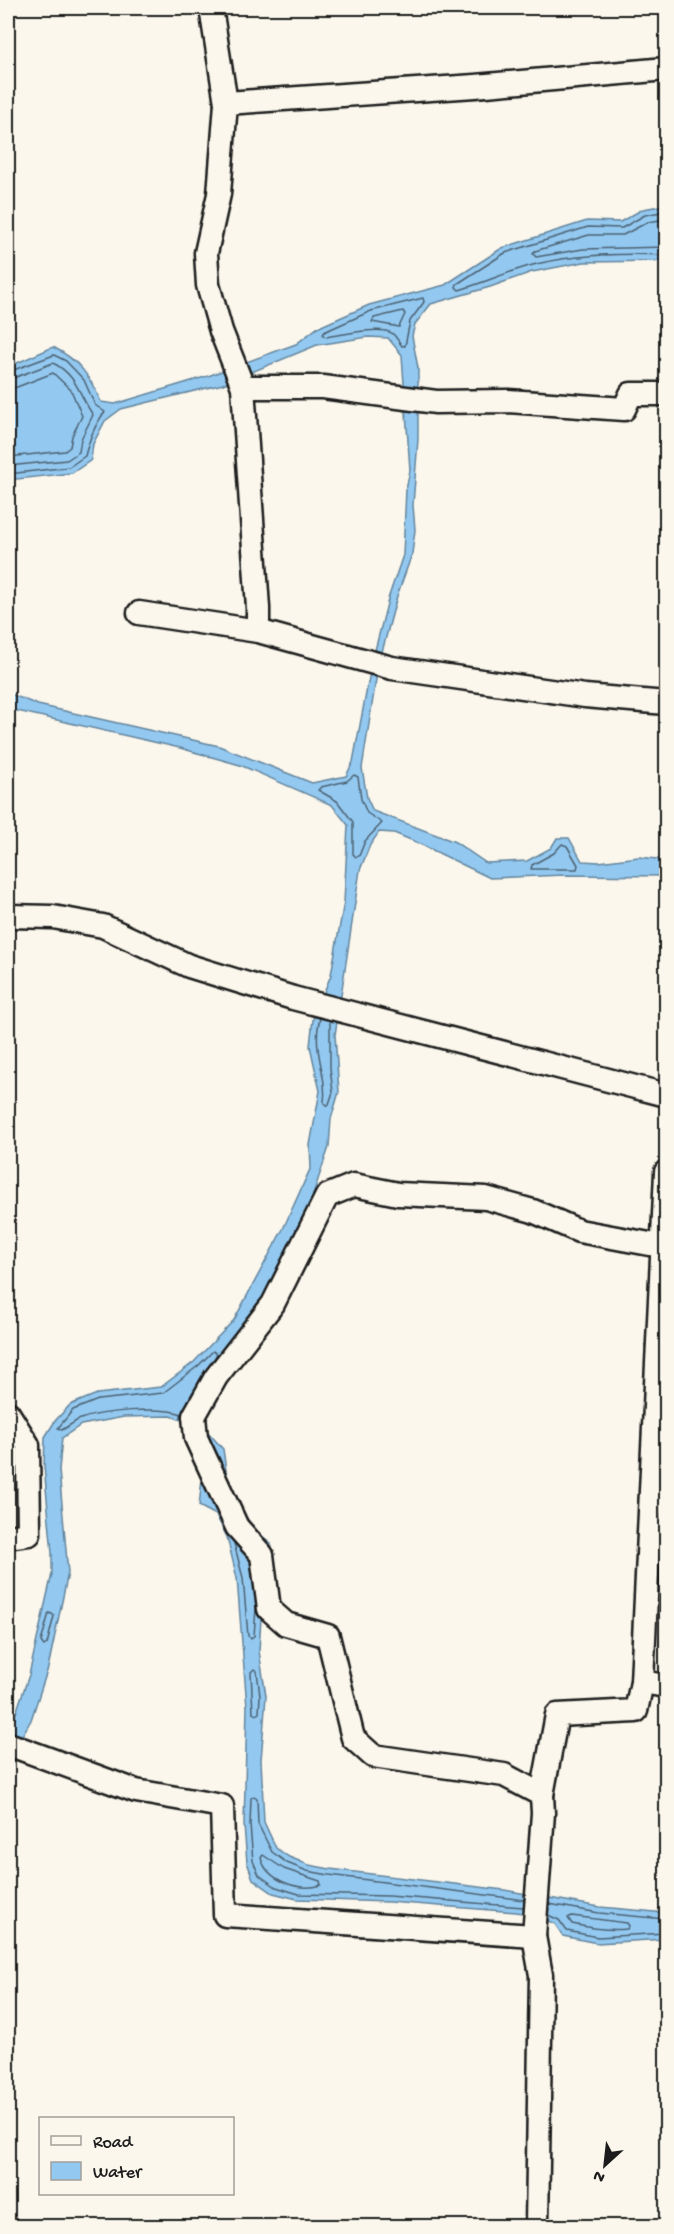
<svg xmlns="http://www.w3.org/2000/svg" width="674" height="2234" viewBox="0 0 674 2234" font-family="'Gochi Hand',sans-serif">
	<rect width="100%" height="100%" fill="#fbf7ec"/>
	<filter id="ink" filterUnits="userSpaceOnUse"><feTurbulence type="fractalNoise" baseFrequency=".0167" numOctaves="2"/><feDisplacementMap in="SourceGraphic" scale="12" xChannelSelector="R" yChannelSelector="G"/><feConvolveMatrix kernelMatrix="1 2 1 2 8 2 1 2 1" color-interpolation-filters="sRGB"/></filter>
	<g filter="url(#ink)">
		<path fill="#93c9f1" stroke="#63849c" stroke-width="1.5" d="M666,205V261L584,262L532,272L490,287L431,304L415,324L412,336L418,368V439L413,505L415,530L412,554L397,596L378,667L362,768L367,798L373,811L455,842L486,863L527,861L551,848L557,838H569L582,861L599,862L639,857L666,860V876L565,875L490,878L416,842L394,833L379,832L370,845L360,870L335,1035L339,1092L331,1119L329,1147L306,1215L200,1423L223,1449L230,1498L257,1531L271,1544V1570L262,1602L259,1651L266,1696L261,1760L264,1822L276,1848L289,1857L309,1865L330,1869L504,1890L600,1907L666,1913V1939L597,1943L563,1936L555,1924L537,1916L516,1912L389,1902L297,1899L273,1893L253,1879L247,1862L244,1825L247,1707L237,1578L227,1537L216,1515L199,1506L202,1479L187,1422L171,1416L124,1417L81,1425L62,1438L59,1470L68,1573L48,1668L31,1720L19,1741L8,1780V1736L29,1675L52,1574V1553L44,1466L45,1437L55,1421L70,1405L97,1394L161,1387L194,1362L234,1320L283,1229L311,1167L310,1145L320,1091L310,1046L313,1019L331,975L344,902L348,825L332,805L240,765L180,748L8,709V693L38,705L219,746L312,783L346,776L353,762L372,662L389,596L403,555L406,490L410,470L402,355L388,338L368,337L317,345L223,384L121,409L105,421L93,444L91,460L72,473L8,480V367L53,347C80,361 89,375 101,402L115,404L208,376L296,344L317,328L369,305L445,285L502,248L587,221L620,222L643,209Z"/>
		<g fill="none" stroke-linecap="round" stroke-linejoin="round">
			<g stroke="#4c6171" stroke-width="1.5">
				<path d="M666,211L645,215L622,228L588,227L505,253L457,284L456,287L459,290C483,283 505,273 529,266C572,254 622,253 666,255"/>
				<polyline points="666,219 648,222 623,235 589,235 535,251 533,254 536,257 583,249 666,247"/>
				<path d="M423,298L424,302L410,321L405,346H402C399,342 396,337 393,334C382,325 340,335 326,337L323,335L324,332L371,311Z"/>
				<polygon points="403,311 405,314 399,327 372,322 374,318"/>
				<path d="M8,372L54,355L66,361L84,380L95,405L105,412C94,425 89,440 85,456L69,467L8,474"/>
				<path d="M8,380L53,363C77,375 79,395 93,415L81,439L79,452L67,460L8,466"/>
				<polyline points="8,389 17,387 53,373 71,390 82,416 72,436 70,447 65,451 8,457"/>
				<polygon points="354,775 358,777 361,799 367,813 382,823 365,841 359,856 356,857 353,854 353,822 337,801 318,790 321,787 347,781"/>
				<polygon points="562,844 567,846 578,865 577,869 531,869 532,865 554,853"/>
				<path d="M320,1018C311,1051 328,1073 324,1103L327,1106L329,1104L333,1092L330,1068V1021"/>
				<path d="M182,1414C161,1406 100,1411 78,1420C73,1423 67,1427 62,1430L58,1428L73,1410L98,1400L163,1393L198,1366L213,1351L217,1354L214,1359"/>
				<polyline points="234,1543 243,1578 248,1636 251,1638 254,1636 256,1607"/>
				<polygon points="49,1613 52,1614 54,1616 47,1644 44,1646 41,1642"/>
				<polygon points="254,1669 257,1671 260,1696 259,1713 256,1715 253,1713 251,1672"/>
				<path d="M263,1855L284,1869L320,1881L321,1885C300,1892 267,1881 261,1858Z"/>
				<polyline points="549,1904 599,1913 666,1919"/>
				<polyline points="523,1907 389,1896 299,1894 276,1887 259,1875 253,1861 250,1825 251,1798 254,1796 257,1798 258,1824 272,1852 287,1863 307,1871 329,1875 524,1900"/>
				<polyline points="548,1915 559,1920 567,1931 598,1937 666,1933"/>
				<path d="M572,1916L627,1923L629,1926L627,1929C608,1931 590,1928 572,1924L568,1918Z"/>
			</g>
			<defs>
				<g id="minor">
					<polyline points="211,8 226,103 219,194 206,253 208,285 221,331 243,387 258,608 258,631"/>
					<polyline points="226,103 475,86 666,69"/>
					<polyline points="243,387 323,387 436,402 508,401 624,409 631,394 666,394"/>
					<polyline points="139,613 258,631 392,668 585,696 666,703"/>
					<polyline points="8,916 53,917 103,926 189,966 293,998 666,1095"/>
					<polyline points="8,1413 28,1445 29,1534 8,1537"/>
					<polyline points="642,1682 666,1686"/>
					<polyline points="8,1744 136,1791 222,1806 225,1915 534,1936"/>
					<polyline points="542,1795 557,1715 636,1711 642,1682 666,1172"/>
					<polyline points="537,2226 541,1975 534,1936 543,1813 542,1795 504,1775 373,1756 353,1738 328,1636 286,1624 269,1609 262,1555 237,1527 196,1438 194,1416 216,1377 273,1304 327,1196 354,1185 398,1194 486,1198 533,1211 579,1231 666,1247"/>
				</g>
			</defs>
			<use href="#minor" stroke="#1c1c1c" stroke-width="27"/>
			<use href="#minor" stroke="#fbf7ec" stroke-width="22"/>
		</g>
	</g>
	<rect width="674" height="2234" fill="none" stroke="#fbf7ec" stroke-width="30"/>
	<rect x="15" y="15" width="644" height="2204" fill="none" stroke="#1c1c1c" stroke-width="2" filter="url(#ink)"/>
	<rect x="39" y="2117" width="195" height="78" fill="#fbf7ec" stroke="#a29f99" stroke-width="1.5"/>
	<rect x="51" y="2136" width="30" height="9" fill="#fbf7ec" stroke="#a29f99" stroke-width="1.5"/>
	<text x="93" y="2147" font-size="18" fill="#1c1c1c">Road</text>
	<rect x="51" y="2162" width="30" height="18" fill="#93c9f1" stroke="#a29f99" stroke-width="1.5"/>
	<text x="93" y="2177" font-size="18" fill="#1c1c1c">Water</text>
	<g transform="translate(605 2165) rotate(207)" stroke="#fbf7ec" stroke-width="4.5" paint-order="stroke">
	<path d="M0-4.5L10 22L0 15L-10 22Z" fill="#1c1c1c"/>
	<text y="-9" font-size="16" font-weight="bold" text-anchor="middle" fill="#1c1c1c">N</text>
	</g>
</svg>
